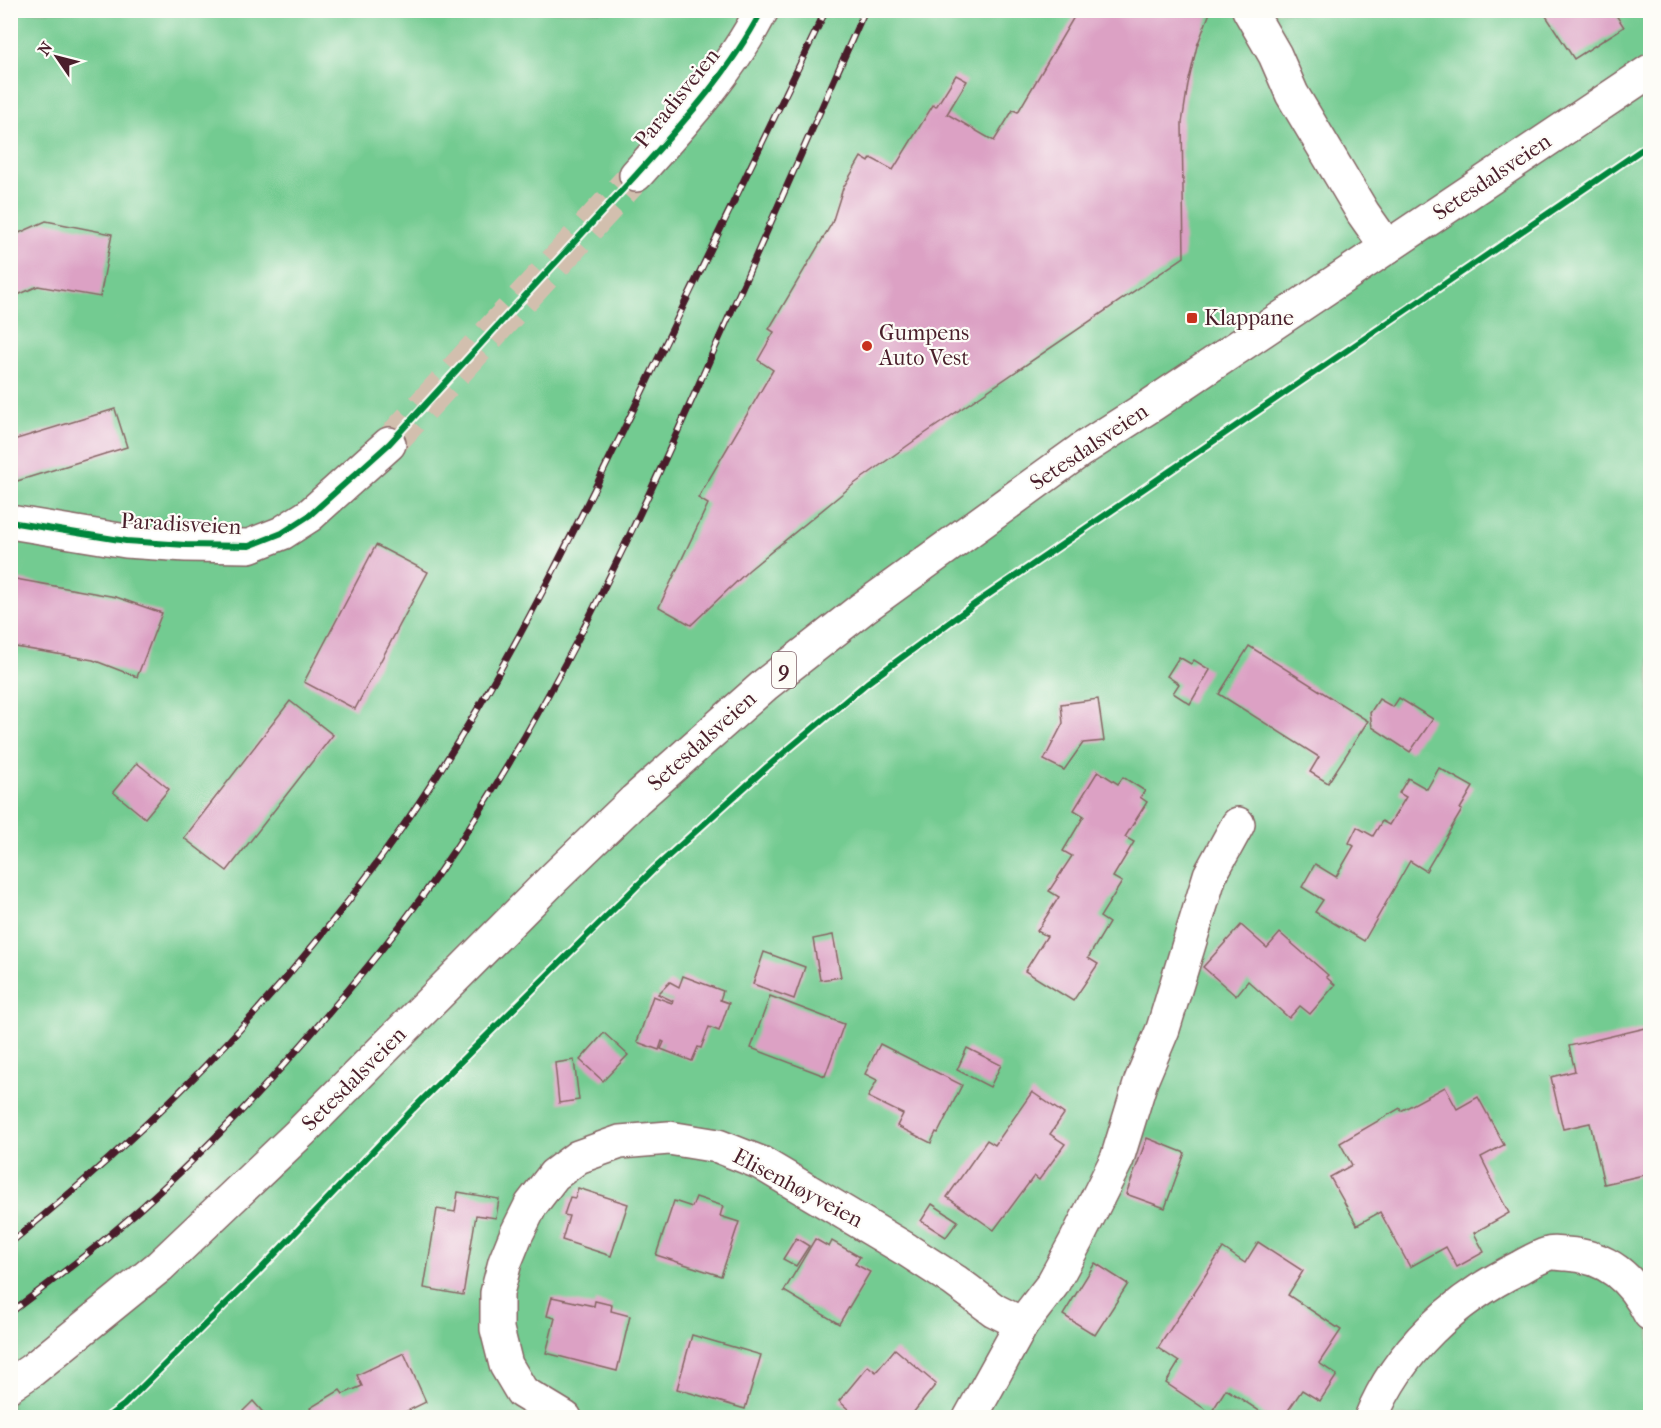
<svg xmlns="http://www.w3.org/2000/svg" width="1661" height="1428" viewBox="0 0 1661 1428" font-family="'IM FELL French Canon',serif">
	<rect width="100%" height="100%" fill="#fdfcf7"/>
	<filter id="ink" filterUnits="userSpaceOnUse"><feTurbulence type="fractalNoise" baseFrequency=".0167" numOctaves="2"/><feDisplacementMap in="SourceGraphic" scale="12" xChannelSelector="R" yChannelSelector="G"/><feConvolveMatrix kernelMatrix="1 2 1 2 8 2 1 2 1" color-interpolation-filters="sRGB"/></filter>
	<filter id="wash" filterUnits="userSpaceOnUse"><feTurbulence type="fractalNoise" baseFrequency=".008" numOctaves="4" result="noise"/><feDisplacementMap in="SourceGraphic" scale="24" xChannelSelector="R" yChannelSelector="G"/><feGaussianBlur stdDeviation="1.35" result="paint"/><feColorMatrix in="noise" values="0 0 0 0 0 0 0 0 0 0 0 0 0 0 0 0 0 1.4 0 .05"/><feComposite in="paint" operator="in"/></filter>
	<g filter="url(#wash)">
		<rect width="100%" height="100%" fill="#f4e7cf"/>
		<rect fill="#73cb91" stroke="#5e755e" stroke-width="1.5" x="11" y="11" width="1639" height="1406"/>
		<g id="blocks">
			<g fill="#dca1c4">
				<polygon points="1078,10 1211,10 1197,46 1188,84 1182,123 1184,257 914,441 854,484 749,570 691,625 659,607 708,504 698,498 773,370 758,360 774,332 769,329 832,223 843,188 861,157 869,162 871,158 893,170 933,105 936,107 956,75 967,81 947,114 994,141 1013,110 1018,112"/>
				<polygon points="1549,10 1621,10 1622,12 1616,15 1624,27 1574,59 1544,13"/>
				<polygon points="46,221 112,234 100,297 38,286 11,298 10,237"/>
				<polygon points="115,409 127,447 14,482 10,471 10,441"/>
				<polygon points="376,545 428,572 355,709 304,682"/>
				<polygon points="10,578 116,597 162,613 137,677 93,660 10,646"/>
				<polygon points="1249,646 1368,721 1328,783 1310,772 1319,757 1219,694"/>
				<polygon points="1179,657 1191,664 1194,660 1210,670 1190,704 1173,693 1179,684 1167,676"/>
				<polygon points="1399,698 1433,719 1410,752 1372,727 1370,713 1379,699 1393,707"/>
				<polygon points="1098,699 1104,741 1083,743 1064,770 1044,760 1063,723 1061,704"/>
				<polygon points="290,701 333,735 227,871 184,838"/>
				<polygon points="137,763 169,789 145,818 113,792"/>
				<polygon points="1439,768 1473,787 1460,809 1462,810 1426,871 1410,861 1364,941 1315,912 1323,900 1302,887 1315,864 1336,877 1354,846 1349,843 1357,827 1373,836 1382,821 1389,825 1397,812 1406,797 1399,793 1408,778 1427,789"/>
				<polygon points="1098,771 1118,784 1123,777 1145,791 1140,797 1147,802 1125,837 1134,842 1113,877 1122,882 1100,917 1109,923 1088,958 1098,964 1073,1001 1025,971 1047,936 1037,931 1059,897 1049,891 1072,856 1063,851 1084,816 1074,810"/>
				<polygon points="1241,925 1267,948 1280,933 1328,975 1326,977 1335,985 1310,1014 1300,1006 1289,1018 1248,981 1236,996 1203,967"/>
				<polygon points="833,935 841,977 820,980 813,939"/>
				<polygon points="764,952 805,967 794,999 753,984"/>
				<polygon points="683,976 723,991 720,1000 729,1003 719,1031 709,1027 701,1048 698,1047 692,1061 661,1049 664,1042 662,1041 659,1050 637,1042 653,996 672,1003 673,1001 658,994 670,982 679,987"/>
				<polygon points="770,996 844,1024 825,1076 751,1048"/>
				<polygon points="1650,1027 1650,1198 1644,1175 1604,1184 1590,1123 1563,1129 1551,1077 1575,1071 1569,1046"/>
				<polygon points="604,1033 628,1055 603,1081 580,1060"/>
				<polygon points="880,1044 962,1085 938,1133 936,1132 931,1143 897,1126 903,1114 868,1097 877,1080 865,1074"/>
				<polygon points="967,1048 1001,1065 990,1087 957,1070"/>
				<polygon points="574,1060 579,1100 559,1103 555,1063"/>
				<polygon points="1445,1087 1457,1109 1478,1097 1504,1145 1481,1157 1489,1173 1488,1174 1509,1213 1474,1233 1484,1252 1457,1267 1446,1247 1410,1267 1380,1212 1357,1225 1330,1177 1352,1165 1340,1143 1400,1108 1401,1111"/>
				<polygon points="1032,1092 1064,1114 1050,1134 1065,1144 1039,1180 1034,1176 994,1230 947,1197 987,1140 995,1145"/>
				<polygon points="1147,1138 1185,1153 1165,1208 1126,1194"/>
				<polygon points="578,1188 628,1204 611,1256 562,1240 569,1216 564,1215 570,1197 575,1198"/>
				<polygon points="458,1192 499,1199 496,1218 476,1215 463,1295 424,1288 437,1209 455,1212"/>
				<polygon points="696,1197 723,1206 720,1216 739,1222 721,1276 656,1255 674,1201 692,1207"/>
				<polygon points="932,1204 958,1221 946,1237 921,1221"/>
				<polygon points="796,1238 809,1246 796,1266 783,1259"/>
				<polygon points="815,1239 829,1247 832,1241 860,1257 855,1264 870,1272 839,1324 784,1291"/>
				<polygon points="1258,1242 1303,1271 1288,1295 1341,1330 1319,1363 1337,1375 1320,1401 1302,1390 1283,1418 1270,1418 1226,1389 1211,1413 1166,1383 1179,1362 1158,1348 1223,1248 1245,1263"/>
				<polygon points="1095,1263 1128,1284 1095,1335 1063,1315"/>
				<polygon points="552,1297 594,1306 595,1301 612,1305 611,1311 630,1316 617,1371 546,1353 555,1318 547,1316"/>
				<polygon points="692,1335 761,1355 745,1409 677,1389"/>
				<polygon points="895,1349 936,1384 909,1418 858,1418 839,1401 868,1366 876,1372"/>
				<polygon points="404,1353 426,1402 393,1418 314,1418 310,1408 340,1390 343,1394 362,1386 357,1375"/>
				<polygon points="253,1401 268,1418 236,1418"/>
			</g>
		</g>
	</g>
	<g filter="url(#ink)">
		<use href="#blocks" fill-opacity="0" stroke="#866564" stroke-width="1.5"/>
		<g fill="none" stroke-linecap="round" stroke-linejoin="round">
			<polyline stroke="#d2bfae" stroke-width="33" stroke-dasharray="33 16" stroke-linecap="butt" points="389,444 636,175"/>
			<defs>
				<g id="minor">
					<polyline points="1249,10 1275,55 1292,94 1363,213 1387,247"/>
					<path d="M636,175C682,124 730,72 762,10"/>
					<polyline points="10,522 126,541 186,545 249,546 282,533 310,515 389,444"/>
					<polyline points="565,1418 522,1392 506,1365 497,1329 497,1293 505,1262 516,1235 531,1205 554,1175 578,1157 620,1142 669,1138 718,1146 761,1163 907,1250 955,1281 994,1310 1022,1324"/>
					<polyline points="970,1418 1022,1324 1052,1285 1076,1241 1117,1159 1141,1081 1163,1029 1210,875 1238,824"/>
					<path d="M1371,1418C1398,1351 1455,1299 1519,1268C1528,1263 1538,1257 1548,1254C1553,1252 1560,1254 1566,1254C1607,1256 1632,1278 1650,1314"/>
				</g>
				<polyline id="trunk" points="10,1385 32,1370 160,1266 301,1132 553,879 635,800 766,684 863,608 1081,450 1153,404 1650,71"/>
			</defs>
			<use href="#minor" stroke="#866564" stroke-width="36"/>
			<use href="#trunk" stroke="#866564" stroke-width="36"/>
			<use href="#minor" stroke="#fff" stroke-width="33"/>
			<use href="#trunk" stroke="#fff" stroke-width="33"/>
			<defs>
				<g id="rail">
					<path d="M10,1243C149,1131 274,1005 379,860C484,717 563,555 640,396C702,268 764,139 826,10"/>
					<path d="M10,1313C40,1290 70,1268 98,1245C184,1174 262,1093 333,1008C369,966 404,923 436,877C548,716 631,538 710,359C762,243 813,127 865,10"/>
				</g>
			</defs>
			<use href="#rail" stroke="#4a1f2b" stroke-width="7"/>
			<use href="#rail" stroke="#fdfcf7" stroke-width="4.5" stroke-dasharray="14" stroke-linecap="butt"/>
			<defs>
				<g id="cycleway">
					<path d="M10,522L126,541L186,545L249,546L282,533L310,515L389,444L636,175C682,124 730,72 762,10"/>
					<polyline points="106,1418 124,1405 257,1273 413,1109 654,869 767,767 867,683 976,603 1650,144"/>
				</g>
			</defs>
			<use href="#cycleway" stroke="#fdfcf7" stroke-width="10"/>
			<use href="#cycleway" stroke="#00873e" stroke-width="6"/>
		</g>
	</g>
	<g fill="#c8321e" stroke="#fdfcf7" stroke-width="2">
		<rect x="1186" y="312" width="12" height="12" rx="3"/>
		<circle cx="867" cy="346" r="6"/>
	</g>
	<g text-anchor="middle" dominant-baseline="central" stroke-width="4.5" stroke-linejoin="round" paint-order="stroke">
		<rect fill="#fdfcf7" stroke="#806168" stroke-width="1.5" x="772" y="652" width="24" height="36" rx="4.5"/>
		<g font-size="21" font-weight="bold" fill="#4a1f2b">
			<text x="784" y="670">9</text>
		</g>
		<g font-size="22" fill="#4a1f2b" stroke="#fdfcf7">
			<text transform="translate(677 98) rotate(-51)">Paradisveien</text>
			<text transform="translate(1492 177) rotate(-34)">Setesdalsveien</text>
			<text transform="translate(1089 447) rotate(-34)">Setesdalsveien</text>
			<text transform="translate(181 524) rotate(3)">Paradisveien</text>
			<text transform="translate(702 741) rotate(-42)">Setesdalsveien</text>
			<text transform="translate(354 1079) rotate(-45)">Setesdalsveien</text>
			<text transform="translate(798 1188) rotate(28)">Elisenhøyveien</text>
		</g>
		<g font-size="22" fill="#4a1f2b" stroke="#fdfcf7" text-anchor="start">
			<text x="1204" y="318">Klappane</text>
			<text x="879" y="333">Gumpens<tspan x="879" dy="25">Auto Vest</tspan></text>
		</g>
	</g>
	<rect width="1661" height="1428" fill="none" stroke="#fdfcf7" stroke-width="36"/>
	<g transform="translate(57 57) rotate(305)" stroke="#fdfcf7" stroke-width="4.5" paint-order="stroke">
	<path d="M0-4.5L10 22L0 15L-10 22Z" fill="#4a1f2b"/>
	<text y="-9" font-size="16" font-weight="bold" text-anchor="middle" fill="#4a1f2b">N</text>
	</g>
</svg>
